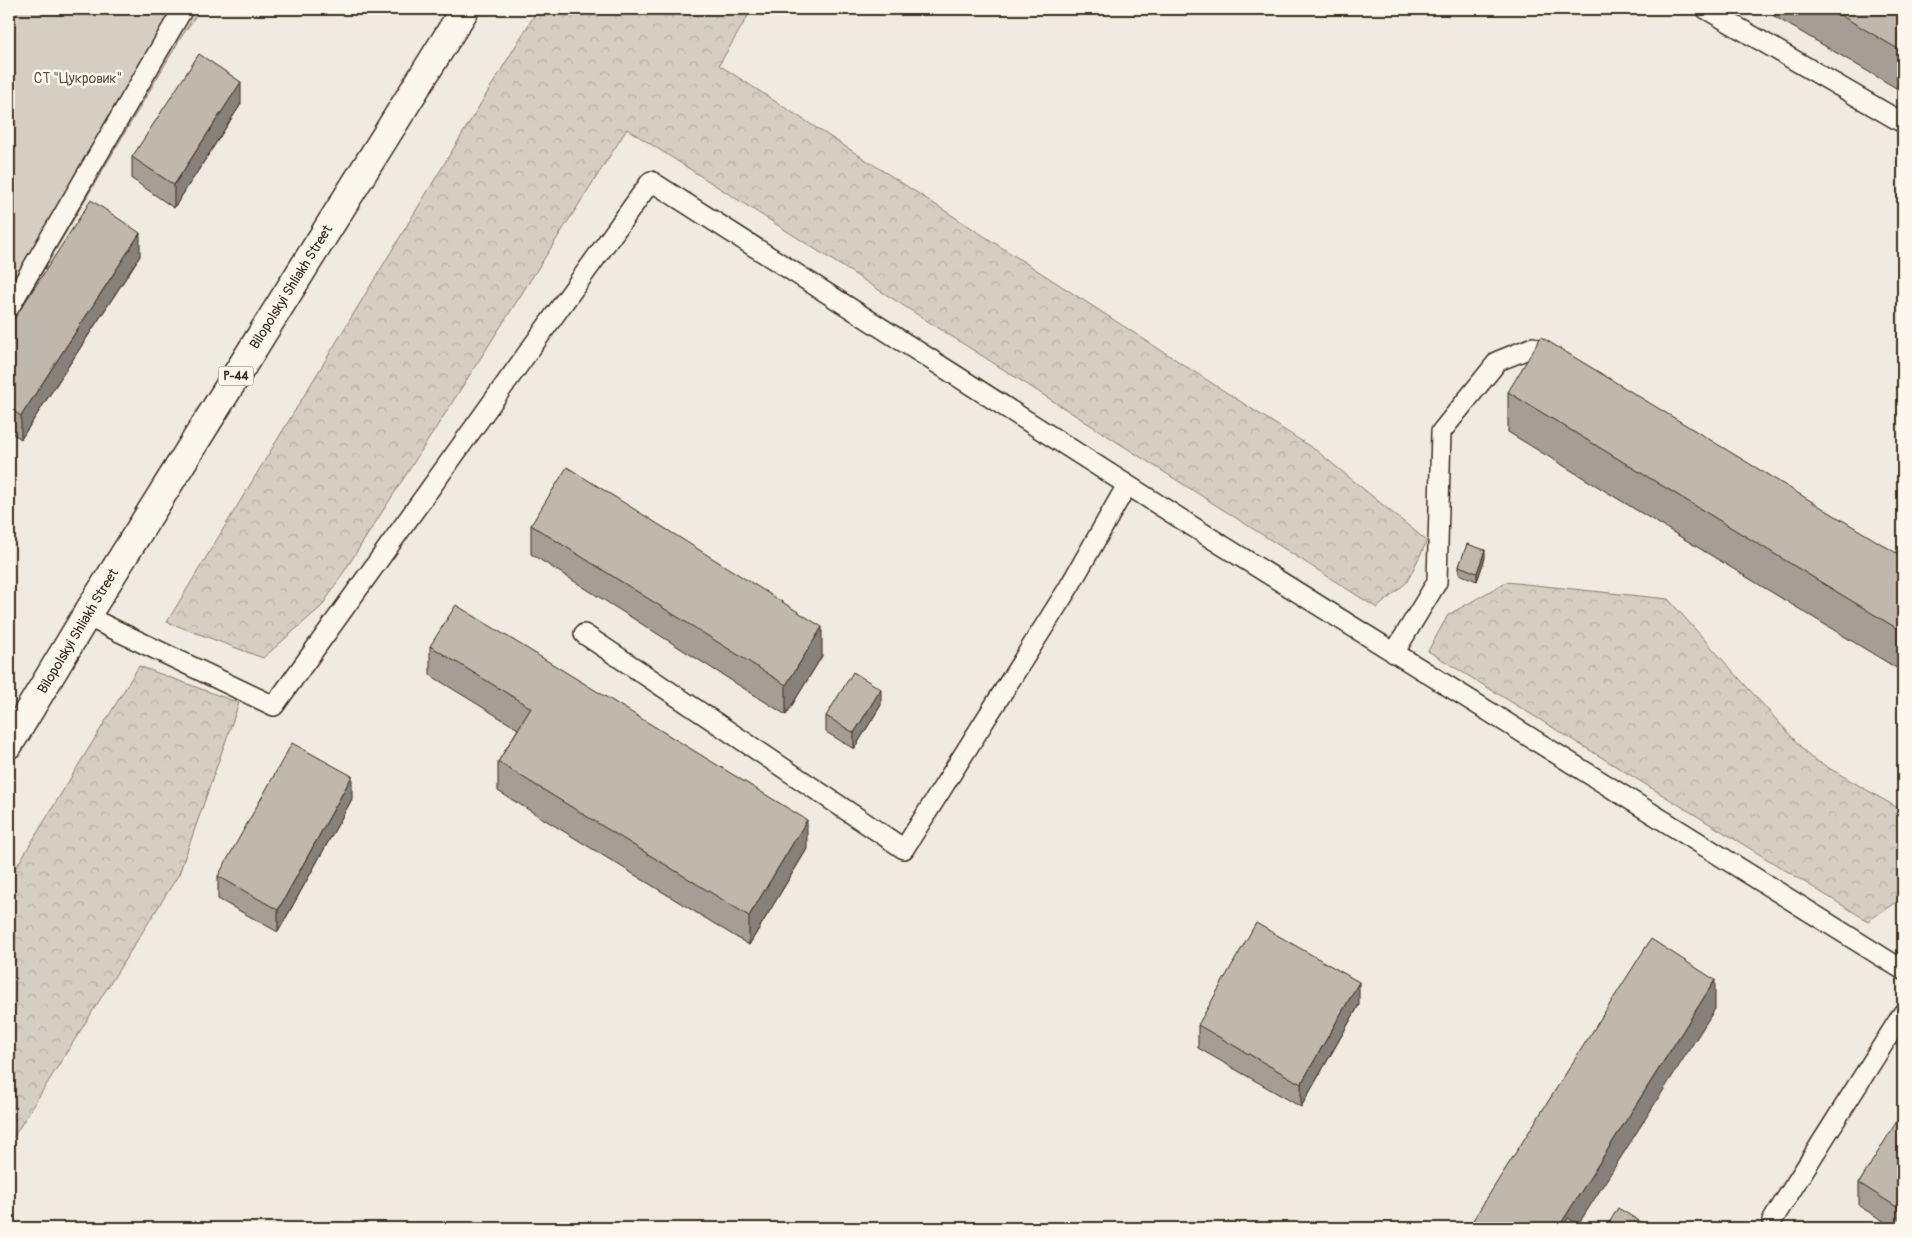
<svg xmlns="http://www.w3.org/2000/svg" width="1912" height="1237" viewBox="0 0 1912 1237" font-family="Pangolin,sans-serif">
	<defs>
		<pattern id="forest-crowns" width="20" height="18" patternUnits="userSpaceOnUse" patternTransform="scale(1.25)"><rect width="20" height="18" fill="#d5cec3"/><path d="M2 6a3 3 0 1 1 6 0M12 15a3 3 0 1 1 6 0" fill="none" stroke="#b8b1a7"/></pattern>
	</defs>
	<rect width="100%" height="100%" fill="#f0ebe0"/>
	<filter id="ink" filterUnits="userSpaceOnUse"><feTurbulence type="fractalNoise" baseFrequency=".02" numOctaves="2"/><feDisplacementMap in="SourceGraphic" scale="10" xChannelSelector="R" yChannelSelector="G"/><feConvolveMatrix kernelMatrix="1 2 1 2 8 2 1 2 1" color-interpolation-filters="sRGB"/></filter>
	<g filter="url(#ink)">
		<g fill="url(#forest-crowns)" stroke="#887c70">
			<polygon points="538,9 752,9 719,65 1317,451 1427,541 1407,582 1377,608 627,129 322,606 263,658 167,622"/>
			<polygon points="1506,582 1668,599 1810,757 1903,811 1903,897 1868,921 1428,651 1448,615"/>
			<polygon points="139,666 239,703 179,874 9,1144 9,879"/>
		</g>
		<polygon fill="#d5cec3" stroke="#887c70" points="9,9 200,9 180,39 9,329"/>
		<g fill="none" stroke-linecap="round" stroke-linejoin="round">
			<defs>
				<g id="lane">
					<polyline points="1706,9 1903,123"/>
					<polyline points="9,308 183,9"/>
					<polyline points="86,616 274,706 651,181 1217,542 1903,970"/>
					<polyline points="584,634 904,849 1069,587 1127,485"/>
					<polyline points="1394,653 1437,582 1441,432 1498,361 1533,347 1557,361"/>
					<polyline points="1772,1221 1903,1013"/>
				</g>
				<polyline id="primary" points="9,744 86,616 465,9"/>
			</defs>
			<use href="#lane" stroke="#3b2a1e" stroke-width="22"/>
			<use href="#primary" stroke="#3b2a1e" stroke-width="31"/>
			<use href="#lane" stroke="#fbf7ec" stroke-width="19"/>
			<use href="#primary" stroke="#fbf7ec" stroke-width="28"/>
		</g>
		<g fill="#a59e95" stroke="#3b2a1e">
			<polygon points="1762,9 1903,9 1903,92"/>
			<polygon points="241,104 174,208 132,179 132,157"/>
			<polygon points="140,256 21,439 9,431 9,327"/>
			<polygon points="1508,392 1903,557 1903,672 1508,432"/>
			<polygon points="531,525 822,656 786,715 531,554"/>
			<polygon points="1485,558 1477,581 1459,574 1459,566"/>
			<polygon points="430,646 807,849 749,945 498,791 498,762 518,729 430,675"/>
			<polygon points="881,705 854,749 826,732 826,716"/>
			<polygon points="352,799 278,932 218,899 218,876"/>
			<polygon points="1359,1005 1301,1107 1198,1048 1198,1025"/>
			<polygon points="1903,1118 1903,1228 1895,1228 1859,1206 1859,1183"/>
		</g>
		<g fill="#868179" stroke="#3b2a1e">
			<polygon points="241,82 241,104 174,208 174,185"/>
			<polygon points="140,233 140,256 21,439 21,416"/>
			<polygon points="1485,550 1485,558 1477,581 1477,573"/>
			<polygon points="822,627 822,656 786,715 786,685"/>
			<polygon points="881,689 881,705 854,749 854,733"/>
			<polygon points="352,776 352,799 278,932 278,910"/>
			<polygon points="807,820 807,849 749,945 749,916"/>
			<polygon points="1715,980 1715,1009 1576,1228 1558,1228"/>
			<polygon points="1359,982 1359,1005 1301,1107 1301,1084"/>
		</g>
		<g fill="#c0b8ad" stroke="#3b2a1e">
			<polygon points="1830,9 1903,9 1903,52"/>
			<polygon points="199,54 241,82 174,185 132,157"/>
			<polygon points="91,200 140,233 21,416 9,408 9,327"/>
			<polygon points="1541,337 1903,557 1903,632 1508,392"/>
			<polygon points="567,467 822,627 786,685 531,525"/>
			<polygon points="1467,544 1485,550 1477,573 1459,566"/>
			<polygon points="456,605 807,820 749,916 498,762 531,708 430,646"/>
			<polygon points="853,672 881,689 854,733 826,716"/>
			<polygon points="292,743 352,776 278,910 218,876"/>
			<polygon points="1256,923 1359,982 1301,1084 1198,1025"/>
			<polygon points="1651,939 1715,980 1558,1228 1468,1228"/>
			<polygon points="1900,1116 1903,1118 1903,1211 1859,1183"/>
			<polygon points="1618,1208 1651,1228 1606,1228"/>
			<polygon points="1568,1218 1585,1228 1562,1228"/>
		</g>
	</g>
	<g text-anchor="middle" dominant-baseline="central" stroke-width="5" stroke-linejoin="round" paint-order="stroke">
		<rect fill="#fbf7ec" stroke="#75685c" stroke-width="1" x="218.5" y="366.5" width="35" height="19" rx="4"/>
		<g font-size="12" font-weight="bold" fill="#3b2a1e">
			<text x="236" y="376">Р-44</text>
		</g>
		<g font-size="14" fill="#625347" stroke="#fbf7ec">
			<text x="78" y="78">СТ "Цукровик"</text>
		</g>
		<g font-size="14" fill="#3b2a1e" stroke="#fbf7ec">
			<text transform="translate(291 287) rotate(-58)">Bilopolskyi Shliakh Street</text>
			<text transform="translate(78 631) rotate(-59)">Bilopolskyi Shliakh Street</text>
		</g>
	</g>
	<rect width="1912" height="1237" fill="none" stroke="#fbf7ec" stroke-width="30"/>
	<rect x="15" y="15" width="1882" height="1207" fill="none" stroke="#3b2a1e" stroke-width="2" filter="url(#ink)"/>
</svg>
